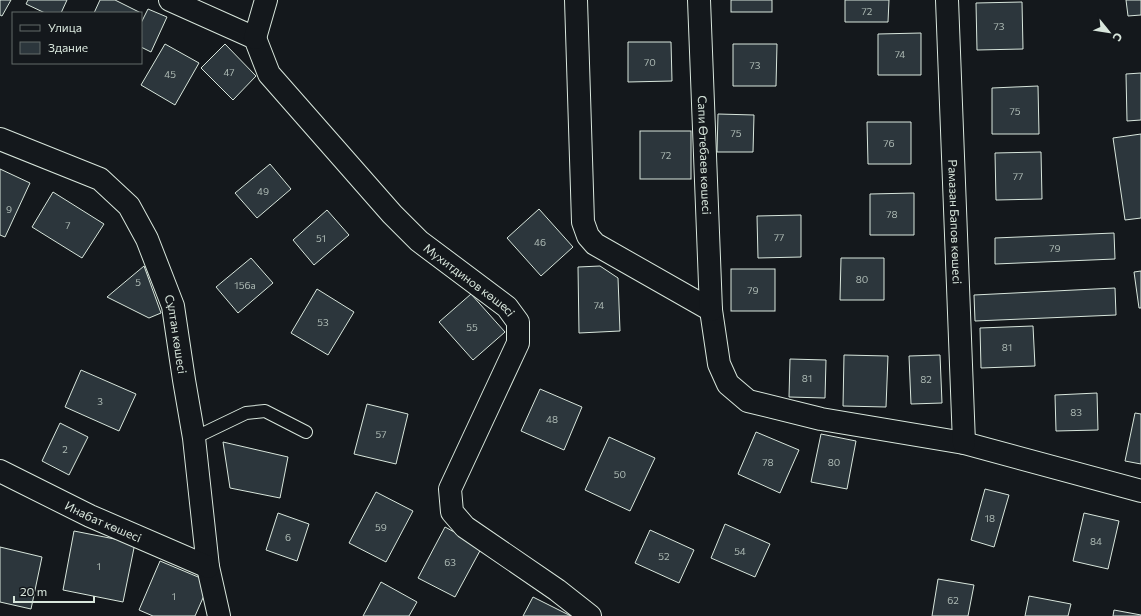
<svg xmlns="http://www.w3.org/2000/svg" width="1141" height="616" viewBox="0 0 1141 616" font-family="Commissioner,sans-serif">
	<rect width="100%" height="100%" fill="#14181c"/>
	<g fill="#2c363c" stroke="#d8e6dc">
		<polygon points="0,0 11,0 2,16 0,15"/>
		<polygon points="28,0 67,0 61,13 45,13 26,4"/>
		<polygon points="100,0 115,0 141,13 94,13"/>
		<rect x="731" y="0" width="41" height="12"/>
		<polygon points="845,0 889,0 888,22 845,22"/>
		<polygon points="1126,0 1141,0 1141,15 1128,16"/>
		<polygon points="1022,2 1023,49 977,50 976,3"/>
		<polygon points="148,9 167,17 151,52 141,47 141,23"/>
		<polygon points="921,33 921,75 878,75 878,34"/>
		<polygon points="628,42 671,42 672,81 628,82"/>
		<polygon points="165,44 199,63 175,105 141,85"/>
		<polygon points="225,44 256,76 233,100 201,68"/>
		<polygon points="733,44 777,44 776,86 733,86"/>
		<polygon points="1141,73 1141,120 1127,121 1126,74"/>
		<polygon points="1038,86 1039,134 992,134 992,88"/>
		<polygon points="718,114 754,115 753,152 717,152"/>
		<polygon points="867,122 911,122 911,164 868,164"/>
		<rect x="640" y="131" width="51" height="48"/>
		<polygon points="1141,134 1141,218 1125,220 1113,138"/>
		<polygon points="1041,152 1042,199 996,200 995,153"/>
		<polygon points="270,164 291,189 257,218 235,193"/>
		<polygon points="0,169 30,183 5,237 0,235"/>
		<polygon points="53,192 104,224 82,258 32,227"/>
		<polygon points="914,193 914,235 870,235 870,194"/>
		<polygon points="539,209 573,247 541,276 507,238"/>
		<polygon points="327,210 349,235 314,265 293,240"/>
		<polygon points="801,215 801,257 758,258 757,216"/>
		<polygon points="1114,233 1115,259 995,264 995,238"/>
		<polygon points="251,258 273,283 238,313 216,287"/>
		<polygon points="841,258 884,258 884,300 840,300"/>
		<polygon points="144,266 161,313 149,318 107,297"/>
		<polygon points="600,266 618,278 620,331 579,333 578,267"/>
		<rect x="731" y="269" width="44" height="42"/>
		<polygon points="1141,271 1141,308 1139,308 1134,272"/>
		<polygon points="1115,288 1116,315 975,321 974,295"/>
		<polygon points="317,289 354,312 328,355 291,333"/>
		<polygon points="471,294 505,332 473,360 439,322"/>
		<polygon points="1033,326 1035,366 981,368 980,328"/>
		<polygon points="844,355 888,356 886,407 843,406"/>
		<polygon points="940,355 942,403 911,404 909,356"/>
		<polygon points="790,359 826,360 825,398 789,397"/>
		<polygon points="81,370 136,394 119,431 65,407"/>
		<polygon points="540,389 582,407 564,450 521,431"/>
		<polygon points="1097,393 1098,430 1056,431 1055,395"/>
		<polygon points="367,404 408,414 396,464 354,454"/>
		<polygon points="1135,413 1141,414 1141,464 1125,461"/>
		<polygon points="60,423 88,437 69,475 42,461"/>
		<polygon points="756,432 799,450 780,493 738,474"/>
		<polygon points="821,434 856,441 847,489 811,482"/>
		<polygon points="609,437 655,458 630,511 585,490"/>
		<polygon points="223,442 288,457 280,498 230,488"/>
		<polygon points="985,489 1009,495 994,547 971,540"/>
		<polygon points="376,492 413,511 386,562 349,543"/>
		<polygon points="278,513 309,524 297,561 266,550"/>
		<polygon points="1084,513 1119,521 1108,569 1073,561"/>
		<polygon points="725,524 770,544 755,577 711,558"/>
		<polygon points="445,527 482,547 455,597 418,578"/>
		<polygon points="650,530 694,550 679,583 635,563"/>
		<polygon points="74,531 135,543 123,602 63,590"/>
		<polygon points="0,547 42,557 31,609 0,602"/>
		<polygon points="160,561 210,582 195,616 153,616 139,610"/>
		<polygon points="938,579 974,585 968,616 932,616"/>
		<polygon points="381,582 417,602 409,616 363,616"/>
		<polygon points="1029,596 1071,604 1068,616 1025,616"/>
		<polygon points="533,597 571,616 523,616"/>
		<polygon points="1114,610 1141,615 1141,616 1113,616"/>
	</g>
	<g fill="none" stroke-linecap="round" stroke-linejoin="round">
		<defs>
			<polyline id="lane" points="194,438 246,413 265,411 306,432"/>
			<g id="street">
				<path id="s1" d="M170,0L255,38L269,74L392,214L419,241L507,307L518,322V343L450,489L452,512L465,527L557,590L590,616"/>
				<polyline points="576,0 583,222 588,236 595,244 711,310 719,364 728,384 748,401 821,419 964,443 1141,491"/>
				<path id="s2" d="M699,0L711,310"/>
				<path id="s3" d="M947,0L964,443"/>
				<polyline points="255,38 266,0"/>
				<path id="s4" d="M0,139L100,179L129,206L147,239L173,306L184,380L194,438L208,567L219,616"/>
				<path id="s5" d="M0,471L90,516L208,567"/>
			</g>
		</defs>
		<use href="#lane" stroke="#d8e6dc" stroke-width="14"/>
		<use href="#street" stroke="#d8e6dc" stroke-width="24"/>
		<use href="#lane" stroke="#14181c" stroke-width="12"/>
		<use href="#street" stroke="#14181c" stroke-width="22"/>
	</g>
	<g text-anchor="middle" dominant-baseline="central" stroke-width="3" stroke-linejoin="round" paint-order="stroke">
		<g font-size="10" fill="#adbab4">
			<text x="867" y="11">72</text>
			<text x="999" y="26">73</text>
			<text x="900" y="54">74</text>
			<text x="650" y="62">70</text>
			<text x="755" y="65">73</text>
			<text x="229" y="72">47</text>
			<text x="170" y="74">45</text>
			<text x="1015" y="111">75</text>
			<text x="736" y="133">75</text>
			<text x="889" y="143">76</text>
			<text x="666" y="155">72</text>
			<text x="1018" y="176">77</text>
			<text x="263" y="191">49</text>
			<text x="9" y="209">9</text>
			<text x="892" y="214">78</text>
			<text x="68" y="225">7</text>
			<text x="779" y="237">77</text>
			<text x="321" y="238">51</text>
			<text x="540" y="242">46</text>
			<text x="1055" y="248">79</text>
			<text x="862" y="279">80</text>
			<text x="138" y="282">5</text>
			<text x="245" y="285">156а</text>
			<text x="753" y="290">79</text>
			<text x="599" y="305">74</text>
			<text x="323" y="322">53</text>
			<text x="472" y="327">55</text>
			<text x="1007" y="347">81</text>
			<text x="807" y="378">81</text>
			<text x="926" y="379">82</text>
			<text x="100" y="401">3</text>
			<text x="1076" y="412">83</text>
			<text x="552" y="419">48</text>
			<text x="381" y="434">57</text>
			<text x="65" y="449">2</text>
			<text x="768" y="462">78</text>
			<text x="834" y="462">80</text>
			<text x="620" y="474">50</text>
			<text x="990" y="518">18</text>
			<text x="381" y="527">59</text>
			<text x="288" y="537">6</text>
			<text x="1096" y="541">84</text>
			<text x="740" y="551">54</text>
			<text x="664" y="556">52</text>
			<text x="450" y="562">63</text>
			<text x="99" y="566">1</text>
			<text x="174" y="596">1</text>
			<text x="953" y="600">62</text>
		</g>
		<g font-size="12" fill="#d8e6dc" stroke="#14181c">
			<text stroke="none"><textPath href="#s2" startOffset="155">Сапи Өтебаев көшесі</textPath></text>
			<text stroke="none"><textPath href="#s3" startOffset="222">Рамазан Бапов көшесі</textPath></text>
			<text stroke="none"><textPath href="#s1" startOffset="420">Мухитдинов көшесі</textPath></text>
			<text stroke="none"><textPath href="#s4" startOffset="285">Сұлтан көшесі</textPath></text>
			<text stroke="none"><textPath href="#s5" startOffset="115">Инабат көшесі</textPath></text>
		</g>
	</g>
	<rect x="12" y="12" width="130" height="52" fill="#14181c" stroke="#626a69"/>
	<rect x="20" y="25" width="20" height="6" fill="#14181c" stroke="#626a69"/>
	<text x="48" y="32" font-size="12" fill="#d8e6dc">Улица</text>
	<rect x="20" y="42" width="20" height="12" fill="#2c363c" stroke="#626a69"/>
	<text x="48" y="52" font-size="12" fill="#d8e6dc">Здание</text>
	<g transform="translate(1109 32) rotate(120)" stroke="#14181c" stroke-width="3" paint-order="stroke">
	<path d="M0-3L7 15L0 10L-7 15Z" fill="#d8e6dc"/>
	<text y="-6" font-size="11" font-weight="bold" text-anchor="middle" fill="#d8e6dc">С</text>
	</g>
	<path d="M14 596v6h80v-6" fill="none" stroke="#d8e6dc" stroke-width="2"/>
	<text x="20" y="596" font-size="12" fill="#d8e6dc" stroke="#14181c" stroke-width="3" paint-order="stroke">20 m</text>
</svg>
